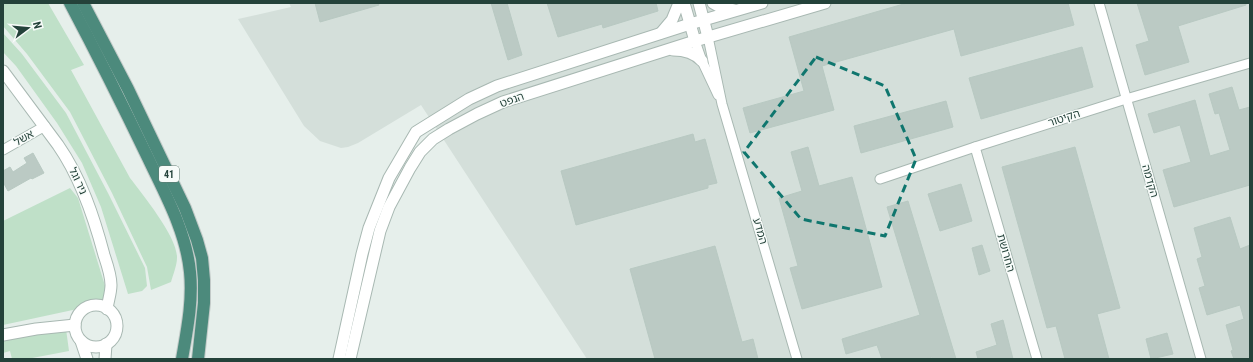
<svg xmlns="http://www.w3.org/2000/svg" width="1253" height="362" viewBox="0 0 1253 362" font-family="'Roboto Condensed','Noto Sans Hebrew',sans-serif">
	<rect width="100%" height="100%" fill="#e6efeb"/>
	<polygon fill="#d4dfda" points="289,3 1250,3 1250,359 587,359 421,105 358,143 348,147 341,148 320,141 304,126 238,19 291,7"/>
	<g fill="#bfe0c8">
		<path d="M3,3H48L84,65L71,70L130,178C143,195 178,238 177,258C177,265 173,275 171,282L151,290L147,267L112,193L70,112L27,54L3,26Z"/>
		<polygon points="3,33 22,54 66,113 109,195 145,268 147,286 142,291 128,294 101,207 82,163 57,123 16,66 3,52"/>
		<polygon points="70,188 78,198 110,302 3,325 3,221"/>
		<polygon points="66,329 69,351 27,359 12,359 10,351 3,353 3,341"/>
	</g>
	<g fill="#bbcac4" stroke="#b8c9c2">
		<polygon points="315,3 378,3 379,5 320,22"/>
		<polygon points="491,3 507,3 522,55 508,60"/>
		<polygon points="547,3 656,3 658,11 603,28 602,24 558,37"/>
		<polygon points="907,3 1068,3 1074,25 961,56 954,29 822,66 834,110 750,133 743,108 804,91 789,37"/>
		<polygon points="1137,3 1246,3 1246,5 1178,26 1189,62 1145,75 1136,45 1149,41"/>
		<polygon points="1082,47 1093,87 981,119 969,78"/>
		<polygon points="1232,87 1239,110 1250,107 1250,185 1174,207 1163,170 1191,162 1180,125 1154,133 1148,114 1195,100 1210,156 1230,150 1219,113 1215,114 1209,94"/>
		<polygon points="946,101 953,127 861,153 854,126"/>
		<polygon points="693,134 695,142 705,139 717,183 708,185 708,188 576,225 561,171"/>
		<polygon points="808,147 819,186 852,177 882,287 802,309 790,268 798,266 779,198 802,191 791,152"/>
		<polygon points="1075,147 1120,308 1097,314 1109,359 1065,359 1056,326 1047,328 1002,167"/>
		<polygon points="33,153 44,173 32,179 31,178 8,191 3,182 3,171 10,167 13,172 27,163 24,158"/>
		<polygon points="961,184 972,221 940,231 928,194"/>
		<polygon points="908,201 956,359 933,359 932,357 925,359 882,359 877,345 846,354 842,339 920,315 887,207"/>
		<polygon points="1230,217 1240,249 1250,245 1250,359 1234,359 1231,351 1233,350 1226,325 1244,319 1240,305 1207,315 1199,288 1205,286 1197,259 1202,257 1194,228"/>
		<polygon points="982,245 990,271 979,275 972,248"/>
		<polygon points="715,246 742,342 753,339 758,359 655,359 630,269"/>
		<polygon points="1003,320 1013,359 978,359 976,352 997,345 991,324"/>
		<polygon points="1167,333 1173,354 1151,359 1146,339"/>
	</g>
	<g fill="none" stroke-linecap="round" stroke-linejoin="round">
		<defs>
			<g id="minor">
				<polyline points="1099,3 1201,359"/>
				<polyline points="708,37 722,104 797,359"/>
				<polyline points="695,41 702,61 718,95"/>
				<polyline points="975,147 1037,359"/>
				<polyline points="3,150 45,126"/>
				<polyline points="880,179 975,147 1126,99 1250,63"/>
			</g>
			<g id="tertiary">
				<polyline points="684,3 695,41"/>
				<polyline points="699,3 708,37"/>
				<polyline points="713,3 720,7 734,10"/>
				<polyline points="661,33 672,20 679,3"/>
				<path d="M673,50C684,50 694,52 702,61"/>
				<path d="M3,71L58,145C81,178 94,217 104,255C107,264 111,275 111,285C111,293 108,301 107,309"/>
				<circle cx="96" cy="326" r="21"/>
				<polyline points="3,335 36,329 75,325"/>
				<polyline points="81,341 87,359"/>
				<polyline points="105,359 106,344"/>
				<polyline points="339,359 362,254 369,228 389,178 416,132 469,99 497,86 690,24 762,3"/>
				<polyline points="350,359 380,231 389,207 410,168 420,152 433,139 449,129 477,114 503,102 695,41 825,3"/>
			</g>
			<g id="trunk">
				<path d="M70,3C97,54 123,106 148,158C165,194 186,231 190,272C193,301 187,330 182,359"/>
				<polyline points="83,3 128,89 185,208 197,240 202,258 204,280 204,303 198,359"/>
			</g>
		</defs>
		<use href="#minor" stroke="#a8b8b2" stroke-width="11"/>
		<use href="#tertiary" stroke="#a8b8b2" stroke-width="13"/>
		<use href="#trunk" stroke="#c2cac8" stroke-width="14"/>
		<use href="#minor" stroke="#fff" stroke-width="9"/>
		<use href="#tertiary" stroke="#fff" stroke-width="11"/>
		<use href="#trunk" stroke="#4c8a7c" stroke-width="12"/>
	</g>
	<path fill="none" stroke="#0f766e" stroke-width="3" stroke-dasharray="8 5" stroke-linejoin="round" d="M816,57L885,86L916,159L885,236L801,219L744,152Z"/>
	<g text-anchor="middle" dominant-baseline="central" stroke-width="3" stroke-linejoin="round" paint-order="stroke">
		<rect fill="#f7fbf9" stroke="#637a73" stroke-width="1" x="159" y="166" width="20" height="16" rx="3"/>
		<g font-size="10" font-weight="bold" fill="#24423a">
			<text x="169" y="174">41</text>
		</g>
		<g font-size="11" fill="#24423a" stroke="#f7fbf9">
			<text transform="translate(512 100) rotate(-20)">הנפט</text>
			<text transform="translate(1064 118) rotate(-18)">הקיטור</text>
			<text transform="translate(24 138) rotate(-30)">אשל</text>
			<text transform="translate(78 181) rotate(65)">ניר וגל</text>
			<text transform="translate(1150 181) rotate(74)">הקדמה</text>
			<text transform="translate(760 231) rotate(74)">המדע</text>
			<text transform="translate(1006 253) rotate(74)">החרושת</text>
		</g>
	</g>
	<rect width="1253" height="362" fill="none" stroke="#24423a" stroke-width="8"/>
	<g transform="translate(28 28) rotate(74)" stroke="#f7fbf9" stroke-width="3" paint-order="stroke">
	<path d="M0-3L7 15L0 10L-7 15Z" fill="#24423a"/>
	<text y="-6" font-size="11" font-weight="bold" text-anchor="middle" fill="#24423a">N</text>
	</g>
</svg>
